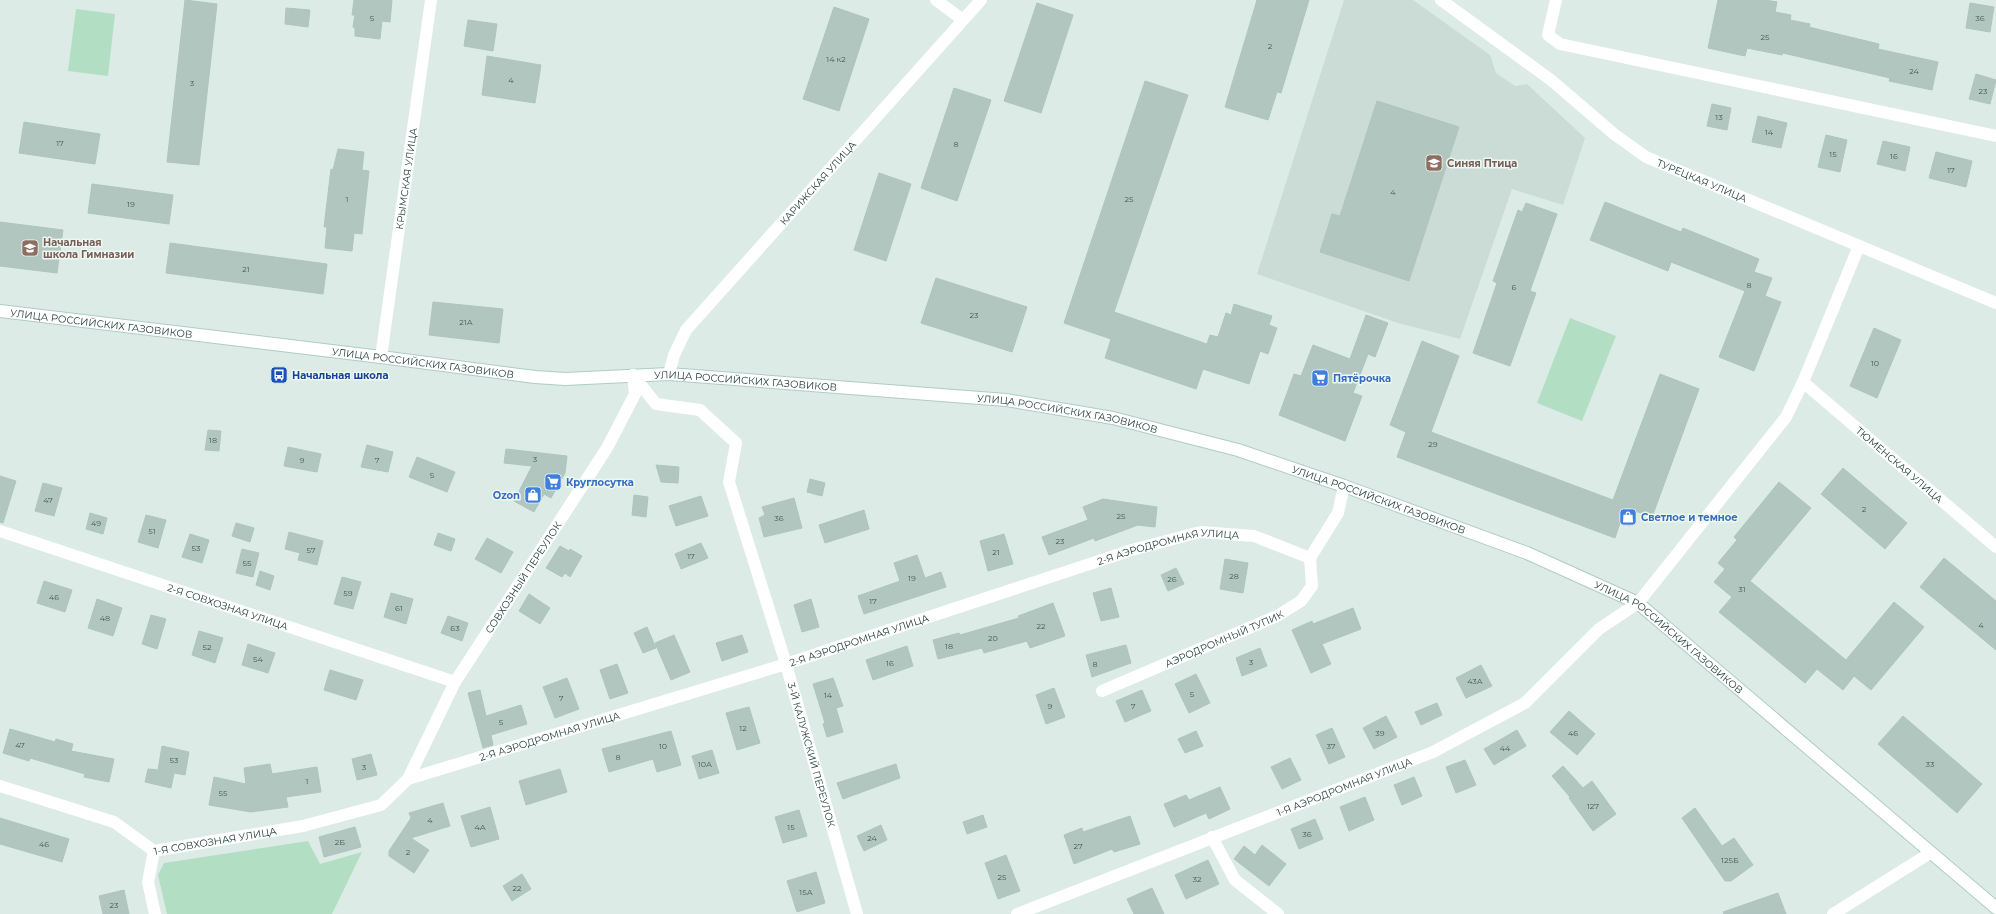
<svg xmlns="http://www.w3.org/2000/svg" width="1996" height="914" viewBox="0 0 1996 914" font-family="Montserrat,sans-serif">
	<rect width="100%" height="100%" fill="#dcebe6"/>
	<polygon fill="#cbdbd5" points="1344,0 1413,0 1490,55 1496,73 1515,86 1527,84 1585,138 1563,205 1512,189 1460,339 1398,323 1257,274"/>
	<g fill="#b2dfc4">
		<polygon points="76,9 115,14 108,76 68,71"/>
		<polygon points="1570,318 1616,336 1582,421 1537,403"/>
		<polygon points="308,841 320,864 362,852 332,914 167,914 158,875 164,863"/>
	</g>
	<g fill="#b2c6c0" stroke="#aec5bf">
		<polygon points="185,0 217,4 199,165 167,162"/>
		<polygon points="354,0 392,0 390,22 382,21 380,39 355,36 355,28 353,27 355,15 352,15"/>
		<polygon points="1257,0 1309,0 1281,93 1277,92 1268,120 1225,107"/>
		<polygon points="1718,0 1766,0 1777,2 1775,12 1791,15 1790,20 1810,24 1809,27 1821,30 1879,44 1878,49 1938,62 1932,90 1889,81 1890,78 1783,53 1782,55 1747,48 1745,56 1708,48"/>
		<polygon points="1037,3 1073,15 1041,113 1004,101"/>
		<polygon points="1970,3 1994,7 1990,32 1966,28"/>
		<polygon points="834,7 869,19 839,111 803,99"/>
		<polygon points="286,8 310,10 308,27 285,24"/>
		<polygon points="468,20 497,24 493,51 464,46"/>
		<polygon points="487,56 541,65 535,103 482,95"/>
		<polygon points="1976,74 1996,80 1990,104 1969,99"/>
		<polygon points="1145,81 1188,95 1114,312 1207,344 1210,335 1218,337 1226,313 1231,315 1234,304 1272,316 1269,325 1277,328 1268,354 1260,351 1249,384 1203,369 1196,389 1105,358 1111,339 1064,323"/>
		<polygon points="954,88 991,100 957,201 921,188"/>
		<polygon points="1377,101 1459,127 1409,281 1320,252 1332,214 1340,216"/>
		<polygon points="1712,104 1731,108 1727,130 1707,126"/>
		<polygon points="1758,116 1787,123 1781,148 1752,142"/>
		<polygon points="24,122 100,134 95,164 19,153"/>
		<polygon points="1826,135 1847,140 1840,172 1818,167"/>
		<polygon points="1883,141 1910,147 1905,171 1877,164"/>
		<polygon points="338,149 364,152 362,170 369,171 362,234 354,233 352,251 325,248 327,227 324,227 331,169 333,170"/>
		<polygon points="1936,152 1972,161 1966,187 1929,178"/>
		<polygon points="879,173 911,184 886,261 854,250"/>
		<polygon points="92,184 173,195 169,224 88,213"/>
		<polygon points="1605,202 1681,232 1683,228 1759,259 1754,272 1772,278 1765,296 1781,302 1754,371 1719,357 1745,291 1671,262 1668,271 1590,240"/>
		<polygon points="1526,203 1557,214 1530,291 1536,293 1510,366 1473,353 1497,283 1493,281 1518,210 1522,212"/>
		<polygon points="0,222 63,230 57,273 0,266"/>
		<polygon points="170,243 327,264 323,294 166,273"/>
		<polygon points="936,278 1027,307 1012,352 921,323"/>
		<polygon points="433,302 503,309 499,343 429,335"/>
		<polygon points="1366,315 1388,323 1375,357 1368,354 1353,393 1362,396 1345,441 1279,415 1294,374 1301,376 1313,345 1350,359"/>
		<polygon points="1874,328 1901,340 1877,398 1850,386"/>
		<polygon points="1422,341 1459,356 1431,432 1613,500 1660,374 1699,389 1652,517 1635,511 1630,526 1620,523 1615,538 1397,457 1406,432 1390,425"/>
		<polygon points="208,430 221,431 219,451 205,450"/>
		<polygon points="367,445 393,452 388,472 361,467"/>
		<polygon points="288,447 321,454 317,472 284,466"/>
		<polygon points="506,449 567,456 565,473 551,498 544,494 534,512 514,501 532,466 504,463"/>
		<polygon points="417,457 455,472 447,492 409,477"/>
		<polygon points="656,465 679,467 678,483 661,482"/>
		<polygon points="1843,468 1907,523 1885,549 1821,494"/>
		<polygon points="0,476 16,481 3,523 0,522"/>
		<polygon points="810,479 825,483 822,496 807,492"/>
		<polygon points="1779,482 1811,508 1750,581 1846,660 1894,602 1924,627 1871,690 1854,676 1843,690 1817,669 1805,683 1719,612 1732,597 1714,582 1725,569 1718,563 1737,540 1734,537"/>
		<polygon points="43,483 62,488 54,516 35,511"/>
		<polygon points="634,495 648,497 646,517 632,515"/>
		<polygon points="701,496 708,516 676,526 669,506"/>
		<polygon points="794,498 802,528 764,537 759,518 765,515 762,507"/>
		<polygon points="1103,499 1157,507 1155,527 1138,525 1095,541 1094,538 1049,555 1042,537 1088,520 1083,507"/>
		<polygon points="864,510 869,529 825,543 819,525"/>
		<polygon points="90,513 107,518 103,534 86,529"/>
		<polygon points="146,515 166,520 158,548 138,542"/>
		<polygon points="236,523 254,528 250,542 232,536"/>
		<polygon points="289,532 323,541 317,565 298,560 300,553 285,549"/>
		<polygon points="438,533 455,539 451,551 434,545"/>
		<polygon points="190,534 209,540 202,563 182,557"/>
		<polygon points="1004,534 1013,564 988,571 980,541"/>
		<polygon points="487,538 513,552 501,573 475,559"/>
		<polygon points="701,543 708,558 681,569 675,554"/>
		<polygon points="560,546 569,551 570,549 582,556 570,577 565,573 562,577 546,568"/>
		<polygon points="242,549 259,553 253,577 236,573"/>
		<polygon points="917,555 925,578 941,572 946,587 864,614 858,596 900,581 894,563"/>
		<polygon points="1944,558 1996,601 1996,650 1920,587"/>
		<polygon points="1225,559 1248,563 1243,593 1220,589"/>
		<polygon points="1176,568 1184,584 1168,591 1161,575"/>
		<polygon points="260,571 274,576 270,590 256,585"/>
		<polygon points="342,577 361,582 353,609 334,604"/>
		<polygon points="44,581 72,590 65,612 37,603"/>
		<polygon points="1111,588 1119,617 1101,621 1093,593"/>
		<polygon points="391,593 413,599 406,624 384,617"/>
		<polygon points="529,594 550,608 540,624 519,611"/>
		<polygon points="97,599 122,608 113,636 88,628"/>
		<polygon points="811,599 819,627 802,632 794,605"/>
		<polygon points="1053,603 1065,636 1030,648 1027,641 984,653 982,648 938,659 933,640 959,633 960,635 1019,618 1018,616"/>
		<polygon points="1353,608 1361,629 1322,644 1331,664 1311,673 1292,630 1312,621 1313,624"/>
		<polygon points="151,615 166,619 157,649 142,644"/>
		<polygon points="448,616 468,623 462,641 441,633"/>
		<polygon points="647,627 656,648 643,653 634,633"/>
		<polygon points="199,631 223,638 215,663 192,655"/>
		<polygon points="674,635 690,672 671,680 655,643"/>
		<polygon points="742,635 748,652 722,661 716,643"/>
		<polygon points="248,644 275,653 268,673 242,665"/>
		<polygon points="1126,645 1131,663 1092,677 1086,655"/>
		<polygon points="907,646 913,666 873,680 866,660"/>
		<polygon points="1260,648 1267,666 1242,676 1236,658"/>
		<polygon points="617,664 628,693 610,699 600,670"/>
		<polygon points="1481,665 1492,686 1466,698 1456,678"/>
		<polygon points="330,670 363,680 356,700 324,690"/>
		<polygon points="1196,674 1210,703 1189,713 1175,684"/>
		<polygon points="567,678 579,709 555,718 543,687"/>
		<polygon points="833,678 843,706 836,708 843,732 827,737 823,724 825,723 813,684"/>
		<polygon points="1054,688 1065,717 1046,724 1036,695"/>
		<polygon points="480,690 486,716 521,705 527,724 491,735 493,745 483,748 468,693"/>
		<polygon points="1142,690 1151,711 1125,722 1116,701"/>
		<polygon points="1437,703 1442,715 1421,725 1415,712"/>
		<polygon points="749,707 760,743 737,750 726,713"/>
		<polygon points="1569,711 1595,734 1577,755 1550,732"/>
		<polygon points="1386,716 1397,737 1374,749 1363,728"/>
		<polygon points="1903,716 1982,784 1957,813 1878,744"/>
		<polygon points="1332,728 1345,757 1329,764 1316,735"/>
		<polygon points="10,729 55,742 56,739 73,744 71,751 114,759 109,782 84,777 85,774 30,758 29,761 3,753"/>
		<polygon points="1517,730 1526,746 1494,765 1484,749"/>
		<polygon points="671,731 681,765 657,772 653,759 609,772 602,749"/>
		<polygon points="1196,731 1203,746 1185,753 1178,739"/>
		<polygon points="162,746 189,752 185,775 174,773 171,788 145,782 148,769 158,770"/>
		<polygon points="712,750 719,773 699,779 692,756"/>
		<polygon points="371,754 377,775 357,780 352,759"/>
		<polygon points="1290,758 1301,780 1282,789 1271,767"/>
		<polygon points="1465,760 1476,785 1456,793 1446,767"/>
		<polygon points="270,764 272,774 317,767 321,792 286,797 288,807 251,812 209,805 214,777 246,784 244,768"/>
		<polygon points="896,764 900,778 843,799 837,783"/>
		<polygon points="1563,766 1583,788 1592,781 1616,814 1593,831 1569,798 1570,797 1552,776"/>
		<polygon points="560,769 567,792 526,805 519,781"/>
		<polygon points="1414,777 1422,796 1402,805 1394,785"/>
		<polygon points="1220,787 1230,809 1209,819 1206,813 1174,827 1164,804 1186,795 1189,800"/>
		<polygon points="1365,797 1374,820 1349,831 1340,807"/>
		<polygon points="443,803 450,826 411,838 429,850 414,873 389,856 389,851 411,818 409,813"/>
		<polygon points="490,807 499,839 471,847 461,816"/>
		<polygon points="1695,808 1722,846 1734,838 1753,865 1731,881 1725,881 1682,818"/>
		<polygon points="799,810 807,836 783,843 775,817"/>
		<polygon points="983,815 987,827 967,834 963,822"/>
		<polygon points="1130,816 1140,844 1114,852 1112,849 1074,864 1064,835 1082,828 1083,832"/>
		<polygon points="0,818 69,839 62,862 0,844"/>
		<polygon points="1315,819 1323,839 1299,849 1291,829"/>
		<polygon points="881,825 887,840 864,851 857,836"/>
		<polygon points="355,827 361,847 324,857 319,837"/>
		<polygon points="1262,845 1286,864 1269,886 1234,859 1244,846 1255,855"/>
		<polygon points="1006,855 1020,891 998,899 985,863"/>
		<polygon points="1208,860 1219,884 1186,899 1175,875"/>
		<polygon points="816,872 825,903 797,912 787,881"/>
		<polygon points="522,874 531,889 512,901 503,886"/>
		<polygon points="1152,888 1164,914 1134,914 1127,899"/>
		<polygon points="124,890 129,914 103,914 99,896"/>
		<polygon points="1778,893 1786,914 1724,914 1723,912"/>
	</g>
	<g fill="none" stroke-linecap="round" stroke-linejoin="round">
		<defs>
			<g id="secondary">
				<path id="s11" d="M0,311L381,357L535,377L565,379L669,374L1006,400L1113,418L1238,450L1344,486L1527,553L1638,603L1996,908"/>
			</g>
		</defs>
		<use href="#secondary" stroke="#afccc5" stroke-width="14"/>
		<g stroke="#fff" stroke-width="12">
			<polyline points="936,0 963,20"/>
			<path id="s1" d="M1441,0L1551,80L1614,134L1646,157L1996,303"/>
			<polyline points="1556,0 1548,35 1560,44 1996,136"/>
			<path id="s2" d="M381,357L431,0"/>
			<path id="s3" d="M669,374L674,355L686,330L981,0"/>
			<path id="s4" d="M633,375L656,404L700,410L736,443L729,482L786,664L857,914"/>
			<path id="s5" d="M1803,382L1996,547"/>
			<path id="s6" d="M0,531L455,682"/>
			<polyline points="1310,558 1338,513 1344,486"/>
			<path id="s7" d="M1102,691L1277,616L1301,601L1312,586L1310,558"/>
			<path id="s8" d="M408,779L786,664L1132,550L1200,532L1254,536L1310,558"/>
			<path id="s9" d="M0,786L114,822L154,851L303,826L381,805L408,779L455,682L607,448L635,394L633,375"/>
			<polyline points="1212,837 1235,880 1278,914"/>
			<polyline points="154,851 148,882 155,914"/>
			<path id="s10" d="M1017,914L1433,752L1525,703L1599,629L1638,603L1786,417L1803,382L1859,246"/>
			<polyline points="1833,914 1930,853"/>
		</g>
		<use href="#secondary" stroke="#fff" stroke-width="12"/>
	</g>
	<defs>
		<symbol id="school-square" viewBox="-11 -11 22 22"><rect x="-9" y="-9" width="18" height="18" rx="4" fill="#8d6e63" stroke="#edf7f3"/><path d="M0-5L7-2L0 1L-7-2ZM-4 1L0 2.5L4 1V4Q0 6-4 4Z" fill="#fff"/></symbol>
		<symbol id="bus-square" viewBox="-11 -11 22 22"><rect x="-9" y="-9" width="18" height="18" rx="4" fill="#1a4fb4" stroke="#edf7f3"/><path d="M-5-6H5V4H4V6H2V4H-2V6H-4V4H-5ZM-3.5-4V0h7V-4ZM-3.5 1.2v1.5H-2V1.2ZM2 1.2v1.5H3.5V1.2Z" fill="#fff"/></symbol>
		<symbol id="supermarket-square" viewBox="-11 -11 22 22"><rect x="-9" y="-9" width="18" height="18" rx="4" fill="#3f7fe0" stroke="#edf7f3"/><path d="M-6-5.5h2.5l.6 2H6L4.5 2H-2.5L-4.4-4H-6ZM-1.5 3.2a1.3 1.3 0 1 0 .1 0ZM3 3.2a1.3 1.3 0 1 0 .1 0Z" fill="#fff"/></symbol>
		<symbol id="shop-square" viewBox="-11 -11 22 22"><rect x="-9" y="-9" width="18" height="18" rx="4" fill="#3f7fe0" stroke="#edf7f3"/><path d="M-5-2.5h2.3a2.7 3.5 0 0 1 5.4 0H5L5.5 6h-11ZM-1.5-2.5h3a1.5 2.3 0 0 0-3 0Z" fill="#fff"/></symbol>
	</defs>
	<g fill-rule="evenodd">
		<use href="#school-square" x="1424" y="153" width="20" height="20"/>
		<use href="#school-square" x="20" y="238" width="20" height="20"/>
		<use href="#bus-square" x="269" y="365" width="20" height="20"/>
		<use href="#supermarket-square" x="1310" y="368" width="20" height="20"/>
		<use href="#supermarket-square" x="543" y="472" width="20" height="20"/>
		<use href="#shop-square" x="523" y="485" width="20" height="20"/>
		<use href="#shop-square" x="1618" y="507" width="20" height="20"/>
	</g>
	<g text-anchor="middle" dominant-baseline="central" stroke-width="3" stroke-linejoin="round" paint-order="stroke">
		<g font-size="8" fill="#425e59">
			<text x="372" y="18">5</text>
			<text x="1980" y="18">36</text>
			<text x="1765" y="37">25</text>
			<text x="1270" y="46">2</text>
			<text x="836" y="59">14 к2</text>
			<text x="1914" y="71">24</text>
			<text x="511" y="80">4</text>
			<text x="192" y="83">3</text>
			<text x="1983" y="91">23</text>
			<text x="1719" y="117">13</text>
			<text x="1769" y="132">14</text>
			<text x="60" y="143">17</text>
			<text x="956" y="144">8</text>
			<text x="1833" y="154">15</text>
			<text x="1894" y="156">16</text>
			<text x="1951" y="170">17</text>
			<text x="1393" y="192">4</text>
			<text x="347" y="199">1</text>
			<text x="1129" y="199">25</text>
			<text x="131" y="204">19</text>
			<text x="246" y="269">21</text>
			<text x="1749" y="285">8</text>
			<text x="1514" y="287">6</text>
			<text x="974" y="315">23</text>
			<text x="466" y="322">21А</text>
			<text x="1875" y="363">10</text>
			<text x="213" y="440">18</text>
			<text x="1433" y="444">29</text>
			<text x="535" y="459">3</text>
			<text x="302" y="460">9</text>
			<text x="377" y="460">7</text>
			<text x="432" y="475">5</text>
			<text x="48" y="500">47</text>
			<text x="1864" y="509">2</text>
			<text x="1121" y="516">25</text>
			<text x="779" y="518">36</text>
			<text x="96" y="523">49</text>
			<text x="152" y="531">51</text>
			<text x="1060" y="541">23</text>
			<text x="196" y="548">53</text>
			<text x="311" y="550">57</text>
			<text x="996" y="552">21</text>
			<text x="691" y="556">17</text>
			<text x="247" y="563">55</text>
			<text x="1234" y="576">28</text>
			<text x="912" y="578">19</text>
			<text x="1172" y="579">26</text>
			<text x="1742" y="589">31</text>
			<text x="348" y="593">59</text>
			<text x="54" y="597">46</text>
			<text x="873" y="601">17</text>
			<text x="399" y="608">61</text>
			<text x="105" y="618">48</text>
			<text x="1981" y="625">4</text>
			<text x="1041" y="626">22</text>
			<text x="455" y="628">63</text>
			<text x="993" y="638">20</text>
			<text x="949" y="646">18</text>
			<text x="207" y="647">52</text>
			<text x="258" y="659">54</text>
			<text x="1251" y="662">3</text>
			<text x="890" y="663">16</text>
			<text x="1095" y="664">8</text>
			<text x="1475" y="681">43А</text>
			<text x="1192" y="694">5</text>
			<text x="828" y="695">14</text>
			<text x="561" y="698">7</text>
			<text x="1050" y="706">9</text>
			<text x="1133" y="706">7</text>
			<text x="501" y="722">5</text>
			<text x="743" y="728">12</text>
			<text x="1380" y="733">39</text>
			<text x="1573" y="733">46</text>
			<text x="20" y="745">47</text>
			<text x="663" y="746">10</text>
			<text x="1331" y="746">37</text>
			<text x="1505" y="748">44</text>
			<text x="618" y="757">8</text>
			<text x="174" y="760">53</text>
			<text x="705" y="764">10А</text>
			<text x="1930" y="764">33</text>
			<text x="364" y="767">3</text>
			<text x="307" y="781">1</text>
			<text x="223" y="793">55</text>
			<text x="1593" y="806">127</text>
			<text x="430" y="820">4</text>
			<text x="480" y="827">4А</text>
			<text x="791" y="827">15</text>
			<text x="1307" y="834">36</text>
			<text x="872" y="838">24</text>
			<text x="340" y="842">2Б</text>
			<text x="44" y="844">46</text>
			<text x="1078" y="846">27</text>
			<text x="408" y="852">2</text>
			<text x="1730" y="860">125Б</text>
			<text x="1002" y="877">25</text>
			<text x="1197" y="879">32</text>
			<text x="517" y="888">22</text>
			<text x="806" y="892">15А</text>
			<text x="114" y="905">23</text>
		</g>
		<g font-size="10" font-weight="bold" fill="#785e54" stroke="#edf7f3" text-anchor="start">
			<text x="1447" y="163">Синяя Птица</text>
			<text x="43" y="242">Начальная<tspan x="43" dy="12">школа Гимназии</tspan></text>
		</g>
		<g font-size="10" fill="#1d3b37" stroke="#edf7f3">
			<text stroke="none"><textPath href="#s2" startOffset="180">КРЫМСКАЯ УЛИЦА</textPath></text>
			<text stroke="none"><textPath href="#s1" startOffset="319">ТУРЕЦКАЯ УЛИЦА</textPath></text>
			<text stroke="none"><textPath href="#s3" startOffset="245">КАРИЖСКАЯ УЛИЦА</textPath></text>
			<text stroke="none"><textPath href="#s11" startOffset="102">УЛИЦА РОССИЙСКИХ ГАЗОВИКОВ</textPath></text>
			<text stroke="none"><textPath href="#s11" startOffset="426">УЛИЦА РОССИЙСКИХ ГАЗОВИКОВ</textPath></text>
			<text stroke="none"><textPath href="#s11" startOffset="750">УЛИЦА РОССИЙСКИХ ГАЗОВИКОВ</textPath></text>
			<text stroke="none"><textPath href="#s11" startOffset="1074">УЛИЦА РОССИЙСКИХ ГАЗОВИКОВ</textPath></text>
			<text stroke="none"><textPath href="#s5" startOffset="127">ТЮМЕНСКАЯ УЛИЦА</textPath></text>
			<text stroke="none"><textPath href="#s11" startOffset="1398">УЛИЦА РОССИЙСКИХ ГАЗОВИКОВ</textPath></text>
			<text stroke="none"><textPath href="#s8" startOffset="796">2-Я АЭРОДРОМНАЯ УЛИЦА</textPath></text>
			<text stroke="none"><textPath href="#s9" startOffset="671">СОВХОЗНЫЙ ПЕРЕУЛОК</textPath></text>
			<text stroke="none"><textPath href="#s6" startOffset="240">2-Я СОВХОЗНАЯ УЛИЦА</textPath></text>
			<text stroke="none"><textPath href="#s7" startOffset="133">АЭРОДРОМНЫЙ ТУПИК</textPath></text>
			<text stroke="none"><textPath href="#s11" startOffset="1722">УЛИЦА РОССИЙСКИХ ГАЗОВИКОВ</textPath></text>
			<text stroke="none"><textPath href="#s8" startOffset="472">2-Я АЭРОДРОМНАЯ УЛИЦА</textPath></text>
			<text stroke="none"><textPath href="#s8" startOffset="148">2-Я АЭРОДРОМНАЯ УЛИЦА</textPath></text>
			<text stroke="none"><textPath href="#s4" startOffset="455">3-Й КАЛУЖСКИЙ ПЕРЕУЛОК</textPath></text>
			<text stroke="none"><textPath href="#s10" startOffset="351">1-Я АЭРОДРОМНАЯ УЛИЦА</textPath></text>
			<text stroke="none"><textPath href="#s9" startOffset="231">1-Я СОВХОЗНАЯ УЛИЦА</textPath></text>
		</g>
		<g font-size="10" font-weight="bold" fill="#164399" stroke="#edf7f3" text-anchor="start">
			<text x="292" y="375">Начальная школа</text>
		</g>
		<g font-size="10" font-weight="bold" fill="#366cbe" stroke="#edf7f3" text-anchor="start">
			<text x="1333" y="378">Пятёрочка</text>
			<text x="566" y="482">Круглосутка</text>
			<text x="520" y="495" text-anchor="end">Ozon</text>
			<text x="1641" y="517">Светлое и темное</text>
		</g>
	</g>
</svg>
